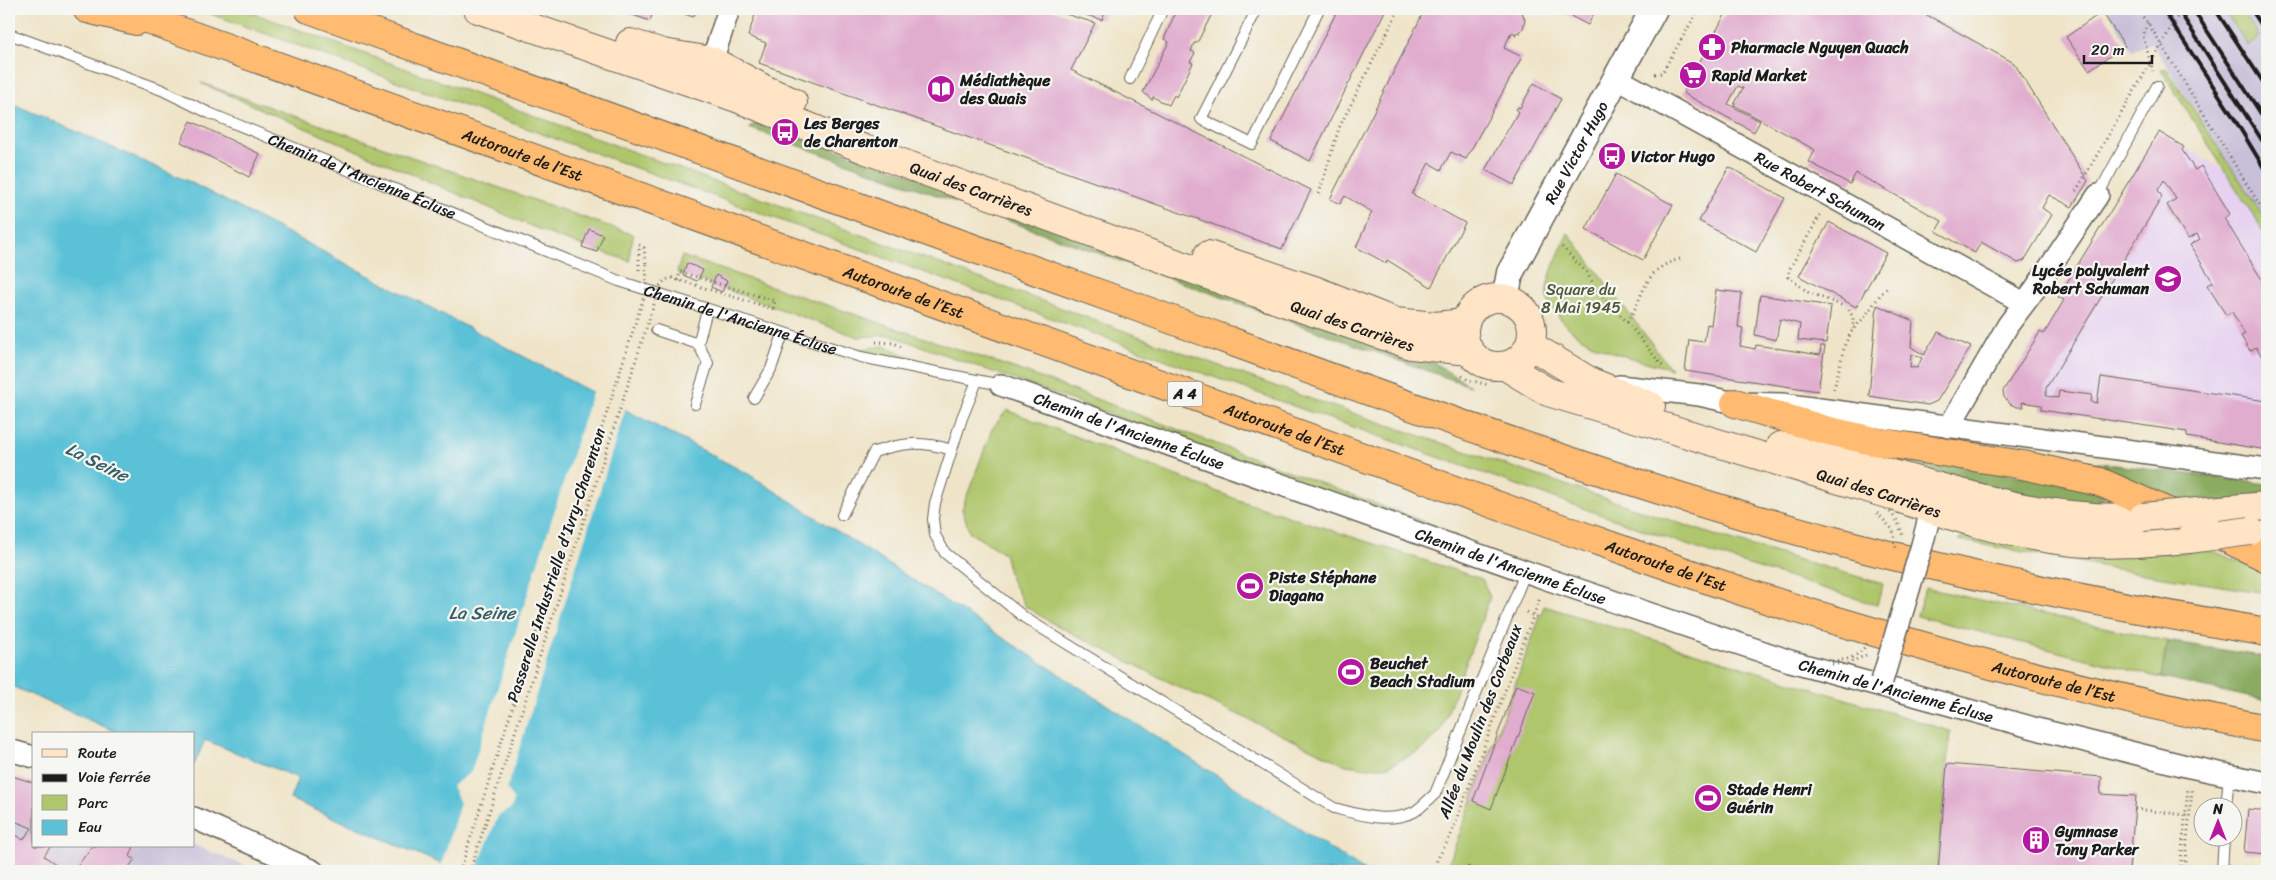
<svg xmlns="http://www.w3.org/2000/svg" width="2276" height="880" viewBox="0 0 2276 880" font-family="Sriracha,sans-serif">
	<rect width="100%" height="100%" fill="#f6f6f2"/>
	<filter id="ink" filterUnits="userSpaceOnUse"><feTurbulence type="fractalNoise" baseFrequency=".02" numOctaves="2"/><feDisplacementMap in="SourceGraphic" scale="10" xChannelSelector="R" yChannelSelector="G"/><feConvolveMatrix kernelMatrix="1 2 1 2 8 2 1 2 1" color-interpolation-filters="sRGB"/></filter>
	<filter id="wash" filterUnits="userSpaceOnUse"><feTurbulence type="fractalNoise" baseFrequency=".0096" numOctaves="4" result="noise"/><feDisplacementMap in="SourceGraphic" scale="20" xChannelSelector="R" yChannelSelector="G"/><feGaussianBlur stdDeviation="1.12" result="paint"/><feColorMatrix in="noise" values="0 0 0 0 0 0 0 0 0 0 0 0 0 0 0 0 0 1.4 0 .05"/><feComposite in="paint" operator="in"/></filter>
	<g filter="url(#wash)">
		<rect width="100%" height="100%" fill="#efe4c8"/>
		<polygon fill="#e6d2f0" points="2159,132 2227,172 2267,237 2267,450 2187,437 2187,432 2041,410 2041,404 2022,402 2023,407 2017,407 2008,403 2004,397 2003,391 2040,332 2044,333 2063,301 2058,297"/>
		<g fill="#c8bfd8">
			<polygon points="2107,9 2267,9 2267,221 2152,43 2132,51"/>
			<polygon points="9,785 34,793 34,846 194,845 258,871 9,871"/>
		</g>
		<g fill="#afc66c" stroke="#667144">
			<polygon points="197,9 242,9 1305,397 1714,535 1883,584 1877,605 1704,551 1299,408"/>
			<polygon points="2224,9 2242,9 2259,36 2248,46"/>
			<polygon points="2166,68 2267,221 2267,237 2161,70"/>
			<polygon points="201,83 634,235 630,249 630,261 559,238"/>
			<path d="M1568,233L1671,369C1632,357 1578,350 1555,311C1553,307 1548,302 1547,298C1544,281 1561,249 1568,233Z"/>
			<polygon points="682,256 1019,370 1435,526 1333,494 890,335 858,337 677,272"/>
			<polygon points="884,346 918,360 880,357 856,350"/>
			<polygon points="1007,410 1241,501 1482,579 1490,597 1441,731 1421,750 1389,766 1368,768 1346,765 1177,686 1050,622 1025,606 1010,577 1004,553 970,533 962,509 992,429"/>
			<polygon points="1974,532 2142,554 2213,551 2267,573 2267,593 2144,574 1958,540"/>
			<polygon points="1925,588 2167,641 2161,678 1917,616"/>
			<polygon points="1544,606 1950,731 1937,871 1449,871 1448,865"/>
		</g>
		<g fill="#8bab60" stroke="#54643e">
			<polygon points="757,122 1402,342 1470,386 749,128"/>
			<polygon points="1854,448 2080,486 2127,510 2051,505"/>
			<polygon points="2044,456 2267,484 2267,498 2183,506"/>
			<polygon points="2167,641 2267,657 2267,701 2161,678"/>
		</g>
		<polygon fill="#5ac1d7" stroke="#3b6e7a" points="9,102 188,181 750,475 1365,871 490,871 446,866 290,799 298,778 205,740 194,765 194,734 121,734 9,685"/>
		<polygon fill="#efe4c8" points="593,390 626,407 507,788 514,800 512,808 498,816 476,871 446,868 441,866 460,803 452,786 471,772"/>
		<g id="blocks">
			<g fill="#e1adcf" fill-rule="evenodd">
				<polygon points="616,9 654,9 650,21"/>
				<polygon points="671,9 697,9 693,17"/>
				<polygon points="757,9 1049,9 1095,23 1071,70 1311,190 1282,249 759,63 766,43 748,36"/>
				<polygon points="1088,9 1106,9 1102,20 1086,15"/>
				<polygon points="1177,9 1214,10 1197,43 1194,43 1191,51 1195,53 1190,62 1193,63 1176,97 1174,95 1169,105 1153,97 1152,100 1143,92 1169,42 1164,39"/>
				<polygon points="1338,9 1386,9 1310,161 1271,141"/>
				<polygon points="1425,9 1515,9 1522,12 1525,20 1523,29 1517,33 1511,33 1504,48 1522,57 1466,159 1451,152 1441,170 1429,163 1412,194 1465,223 1431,287 1387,260 1386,263 1356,247 1372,212 1345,196 1340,204 1330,199"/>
				<polygon points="1557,9 1596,9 1588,25"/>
				<polygon points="1728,9 1916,9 2014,63 2088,181 2072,207 2049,195 2042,208 2052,215 2024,261 2018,263 1981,242 1975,253 1936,231 1942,221 1856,173 1850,184 1809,162 1815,150 1734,105 1743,88 1738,86 1728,104 1760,121 1754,132 1683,93"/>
				<polygon points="2102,12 2125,46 2089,70 2066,37"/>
				<polygon points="1534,83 1561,99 1514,185 1485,170 1518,112 1516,110 1518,107 1520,108"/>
				<polygon points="191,121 260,154 249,177 181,142"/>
				<polygon points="2159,132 2184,147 2182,150 2195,170 2201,166 2230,214 2224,218 2267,288 2267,365 2256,347 2250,351 2241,336 2245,334 2232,312 2226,315 2207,285 2213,282 2190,245 2200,239 2197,234 2188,239 2167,205 2176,199 2164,180 2158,190 2162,197 2046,388 2046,396 2058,398 2059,391 2092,395 2091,402 2097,403 2101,377 2267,401 2267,450 2187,437 2187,432 2041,410 2041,405 2022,402 2023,407 2017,407 2010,404 2004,397 2003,391 2040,332 2044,334 2064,300 2058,297"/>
				<polygon points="1729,167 1785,198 1756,252 1699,221"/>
				<polygon points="1616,174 1673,205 1643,260 1586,229"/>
				<polygon points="1829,222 1886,253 1856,307 1799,276"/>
				<polygon points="589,229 603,235 597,252 582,247"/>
				<polygon points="687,263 703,270 697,281 683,275"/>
				<polygon points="716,275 727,281 722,292 711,287"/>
				<polygon points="1716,290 1742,293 1738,327 1743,328 1740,346 1755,349 1756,345 1820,355 1821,346 1825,346 1818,391 1685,371 1689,340 1704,342 1707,324 1711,325"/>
				<polygon points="1760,295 1831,306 1826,343 1798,340 1800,324 1780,319 1776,340 1755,335"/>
				<path d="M1877,305L1913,321L1911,347L1924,355L1938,332L1971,347L1937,401L1928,405L1869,396ZM1911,354L1922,358L1917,368L1910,367Z"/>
				<polygon points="1516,685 1535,692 1491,809 1473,801"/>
				<polygon points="1947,764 2102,777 2100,794 2136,796 2129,871 1938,871"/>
				<polygon points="9,775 34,783 34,846 51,846 44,856 66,871 9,871 9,829 23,840 32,828 9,819"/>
				<polygon points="2248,809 2267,811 2267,854 2244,852"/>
				<polygon points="92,846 134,846 130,857 135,859 126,871 74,871"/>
				<polygon points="1468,866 1476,871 1465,871"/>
				<polygon points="2243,866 2267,869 2267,871 2243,871"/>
			</g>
		</g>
	</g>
	<g filter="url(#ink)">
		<use href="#blocks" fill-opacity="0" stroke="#666258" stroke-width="1"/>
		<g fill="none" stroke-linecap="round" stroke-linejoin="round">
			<defs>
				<g id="service">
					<polyline points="1257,9 1201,119 1252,144 1319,9"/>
					<path id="s1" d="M9,34L162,90L209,113L619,281L861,357L1001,385"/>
					<polyline points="1130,79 1163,9"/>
					<polyline points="2098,195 2157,86"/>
					<polyline points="656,330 698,344"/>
					<path d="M977,381L962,418L935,503L933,519L935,535L945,553L1025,618L1334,808C1361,815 1387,824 1414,812C1421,808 1428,800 1435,794L1526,571"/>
					<polyline points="754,398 771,369 783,334"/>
					<polyline points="695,404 708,363 698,344 707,310"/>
					<path d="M842,515L874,452C904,442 921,441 952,450"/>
					<polyline points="2226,808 2229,775"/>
					<polyline points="2222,871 2224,838"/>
				</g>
				<g id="minor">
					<polyline points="712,61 729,9"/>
					<path id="s2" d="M1618,79L2024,303"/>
					<path id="s3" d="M1001,385L1547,579L1790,661L2041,730L2190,767L2267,783"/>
					<polyline points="1619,386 1699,395 1735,403 1782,404 2267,469"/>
					<polyline points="1949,427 2008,325 2035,289 2098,195"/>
					<polyline points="1922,545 1928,522"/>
					<polyline points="9,750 34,757"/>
					<polyline points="194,818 313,871"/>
				</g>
				<g id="tertiary">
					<path id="s4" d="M1505,299L1510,273L1654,9"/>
				</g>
				<g id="secondary">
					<path id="s5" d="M478,9L737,98L864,149L1257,293L1411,345L1469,351"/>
					<polyline points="630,43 663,53 712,61 766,90 793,102"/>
					<polyline points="1208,255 1314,290 1395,322 1435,326 1465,323"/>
					<circle cx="1498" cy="332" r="34"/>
					<polyline points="1530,345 1591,382 1651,406"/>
					<path id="s6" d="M1505,366L1548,392L1890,495C1949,516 2012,536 2074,542C2113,546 2151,542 2189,539"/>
					<path d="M1780,446C1901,468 2018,525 2143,517"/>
					<polyline points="2208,511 2267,506"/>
				</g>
				<g id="motorway">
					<polyline points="87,9 136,21"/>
					<path id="s7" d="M119,9L1535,519C1638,555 1740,593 1844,623C1983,665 2124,701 2267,729"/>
					<path d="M309,9C578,106 847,203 1117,300C1356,386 1596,478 1842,543C1983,580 2124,608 2267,632"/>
					<polyline points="1735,403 1825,430 1873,441 2023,465 2100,482 2222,536 2267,558"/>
				</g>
			</defs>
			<use href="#service" stroke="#666258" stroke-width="12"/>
			<use href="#minor" stroke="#666258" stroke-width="24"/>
			<use href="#tertiary" stroke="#666258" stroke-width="29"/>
			<use href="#secondary" stroke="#666258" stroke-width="30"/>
			<use href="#motorway" stroke="#666258" stroke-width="30"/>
			<g stroke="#666258" stroke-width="3" stroke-dasharray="1 4" stroke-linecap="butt">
				<polyline points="2137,9 2150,26 2267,217"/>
				<polyline points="2148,23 2143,36 2153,71"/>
				<polyline points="1510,36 1517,35 1523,31"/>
				<polyline points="1655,74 1662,73 1699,9"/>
				<polyline points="1319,194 1339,128 1399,9"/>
				<polyline points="1820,215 1789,270 1788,277 1808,292 1848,308 1853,317 1853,329"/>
				<polyline points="1562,247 1587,273 1598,292 1627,322 1664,368"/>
				<polyline points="639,270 639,245 644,248 646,264"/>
				<polyline points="678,281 680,272 775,301 773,309"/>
				<path d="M1627,322C1647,293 1641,270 1680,259"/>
				<polyline points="876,342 894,343 902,347"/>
				<polyline points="1462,376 1468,380 1489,385"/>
				<polyline points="1834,389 1845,344 1853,329 1864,318 1880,295 1888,287"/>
				<polyline points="1527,612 1539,620"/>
				<polyline points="2135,809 2186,815"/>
				<polyline points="1434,871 1437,860 1450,837 1540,598"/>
				<polyline points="2180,871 2188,788"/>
				<polyline points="2184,871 2192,790"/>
			</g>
			<use href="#service" stroke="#fff" stroke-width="10"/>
			<use href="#minor" stroke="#fff" stroke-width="21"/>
			<use href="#tertiary" stroke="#fff" stroke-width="26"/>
			<use href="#secondary" stroke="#ffe4c6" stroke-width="28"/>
			<use href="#motorway" stroke="#febb71" stroke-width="28"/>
			<g stroke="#1c1c1c" stroke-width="4">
				<polyline points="2163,9 2232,115 2267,173"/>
				<polyline points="2178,9 2267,148"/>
				<polyline points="2193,9 2267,123"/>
				<polyline points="2215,9 2267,88"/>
				<polyline points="2251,9 2267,33"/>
			</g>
			<defs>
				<polyline id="minor-bridge" points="1882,681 1922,545"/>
				<g id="secondary-bridge">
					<polyline points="2143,517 2208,511"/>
					<polyline points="2189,539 2250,531"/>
				</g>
			</defs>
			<use href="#minor-bridge" stroke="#666258" stroke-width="24" stroke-linecap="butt"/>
			<use href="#secondary-bridge" stroke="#666258" stroke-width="30" stroke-linecap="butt"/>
			<g stroke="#666258" stroke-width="3" stroke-dasharray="1 4" stroke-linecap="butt">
				<polyline points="2076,191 2182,9"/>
				<polyline points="1890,512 1898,522 1903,536"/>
				<polyline points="1877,513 1893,530 1896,549"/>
				<path d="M1832,661C1849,660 1859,657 1868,642"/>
				<polyline points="1832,664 1847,664 1866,655"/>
				<polyline points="460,871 647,287 646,264"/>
				<polyline points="470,871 660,286 665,280 672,278 773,309"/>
			</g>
			<use href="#minor-bridge" stroke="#fff" stroke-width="21"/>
			<use href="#secondary-bridge" stroke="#ffe4c6" stroke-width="28"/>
		</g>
	</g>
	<defs>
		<symbol id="pharmacy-disc" viewBox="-11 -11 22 22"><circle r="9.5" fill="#b5179e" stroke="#f6f6f2"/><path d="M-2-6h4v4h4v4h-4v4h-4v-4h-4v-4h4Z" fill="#fff"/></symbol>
		<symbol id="supermarket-disc" viewBox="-11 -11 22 22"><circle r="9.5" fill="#b5179e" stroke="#f6f6f2"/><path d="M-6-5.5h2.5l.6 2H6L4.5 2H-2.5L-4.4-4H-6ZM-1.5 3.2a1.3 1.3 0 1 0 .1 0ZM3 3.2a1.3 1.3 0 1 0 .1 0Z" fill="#fff"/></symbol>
		<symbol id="library-disc" viewBox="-11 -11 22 22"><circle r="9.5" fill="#b5179e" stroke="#f6f6f2"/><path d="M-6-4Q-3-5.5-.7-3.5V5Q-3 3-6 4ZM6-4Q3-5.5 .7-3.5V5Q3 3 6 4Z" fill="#fff"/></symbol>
		<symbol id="bus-disc" viewBox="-11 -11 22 22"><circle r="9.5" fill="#b5179e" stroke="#f6f6f2"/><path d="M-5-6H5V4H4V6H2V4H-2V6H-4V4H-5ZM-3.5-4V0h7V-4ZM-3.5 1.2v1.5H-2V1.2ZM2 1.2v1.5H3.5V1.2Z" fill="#fff"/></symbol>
		<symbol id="school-disc" viewBox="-11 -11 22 22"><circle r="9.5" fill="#b5179e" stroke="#f6f6f2"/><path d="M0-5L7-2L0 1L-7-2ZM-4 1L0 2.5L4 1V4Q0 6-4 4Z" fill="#fff"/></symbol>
		<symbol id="stadium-disc" viewBox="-11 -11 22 22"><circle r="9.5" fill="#b5179e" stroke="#f6f6f2"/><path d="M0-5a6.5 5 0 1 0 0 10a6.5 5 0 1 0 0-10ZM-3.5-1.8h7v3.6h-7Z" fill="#fff"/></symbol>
		<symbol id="building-disc" viewBox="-11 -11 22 22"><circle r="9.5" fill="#b5179e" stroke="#f6f6f2"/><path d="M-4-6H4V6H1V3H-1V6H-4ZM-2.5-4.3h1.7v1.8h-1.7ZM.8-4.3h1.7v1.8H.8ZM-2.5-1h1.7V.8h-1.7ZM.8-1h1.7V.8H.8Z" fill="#fff"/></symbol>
	</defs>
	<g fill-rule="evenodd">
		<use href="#pharmacy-disc" x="1696" y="31" width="32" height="32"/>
		<use href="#supermarket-disc" x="1677" y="59" width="32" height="32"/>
		<use href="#library-disc" x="925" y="73" width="32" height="32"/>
		<use href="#bus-disc" x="769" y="116" width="32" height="32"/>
		<use href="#bus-disc" x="1596" y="140" width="32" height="32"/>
		<use href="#school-disc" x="2152" y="263" width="32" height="32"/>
		<use href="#stadium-disc" x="1234" y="570" width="32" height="32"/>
		<use href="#stadium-disc" x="1335" y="656" width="32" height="32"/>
		<use href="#stadium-disc" x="1692" y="782" width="32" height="32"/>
		<use href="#building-disc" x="2020" y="824" width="32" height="32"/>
	</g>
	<g text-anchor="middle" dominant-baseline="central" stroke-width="4.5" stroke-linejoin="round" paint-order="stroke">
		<rect fill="#f6f6f2" stroke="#5d5d5c" stroke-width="1" x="1167.5" y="381.5" width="35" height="25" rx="4"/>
		<g font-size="15" font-weight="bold" fill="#1c1c1c">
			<text x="1185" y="394">A 4</text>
		</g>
		<g font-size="16" font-weight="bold" fill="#1c1c1c" stroke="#f6f6f2" text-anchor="start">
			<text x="1731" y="47">Pharmacie Nguyen Quach</text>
			<text x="1712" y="75">Rapid Market</text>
			<text x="960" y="80">Médiathèque<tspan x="960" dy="18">des Quais</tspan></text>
			<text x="804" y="123">Les Berges<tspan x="804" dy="18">de Charenton</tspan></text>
			<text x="1631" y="156">Victor Hugo</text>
			<text x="2149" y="270" text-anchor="end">Lycée polyvalent<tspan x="2149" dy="18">Robert Schuman</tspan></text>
			<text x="1269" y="577">Piste Stéphane<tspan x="1269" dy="18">Diagana</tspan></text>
			<text x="1370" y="663">Beuchet<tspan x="1370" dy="18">Beach Stadium</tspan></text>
			<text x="1727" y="789">Stade Henri<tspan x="1727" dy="18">Guérin</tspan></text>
			<text x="2055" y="831">Gymnase<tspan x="2055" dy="18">Tony Parker</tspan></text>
		</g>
		<g font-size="16" fill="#1c1c1c" stroke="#f6f6f2">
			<text stroke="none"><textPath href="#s4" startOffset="164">Rue Victor Hugo</textPath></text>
			<text stroke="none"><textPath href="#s7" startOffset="429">Autoroute de l’Est</textPath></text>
			<text stroke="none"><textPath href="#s1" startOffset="381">Chemin de l'Ancienne Écluse</textPath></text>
			<text stroke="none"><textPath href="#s5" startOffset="525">Quai des Carrières</textPath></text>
			<text stroke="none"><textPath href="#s2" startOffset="231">Rue Robert Schuman</textPath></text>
			<text stroke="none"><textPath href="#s7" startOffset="834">Autoroute de l’Est</textPath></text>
			<text stroke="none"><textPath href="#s1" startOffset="786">Chemin de l'Ancienne Écluse</textPath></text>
			<text stroke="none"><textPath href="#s5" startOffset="930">Quai des Carrières</textPath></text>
			<text stroke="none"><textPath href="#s7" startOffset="1239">Autoroute de l’Est</textPath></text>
			<text stroke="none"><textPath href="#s3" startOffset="136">Chemin de l'Ancienne Écluse</textPath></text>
			<text stroke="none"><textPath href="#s6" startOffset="396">Quai des Carrières</textPath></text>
			<text transform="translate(556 565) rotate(-72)">Passerelle Industrielle d'Ivry-Charenton</text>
			<text stroke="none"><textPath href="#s7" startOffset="1644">Autoroute de l’Est</textPath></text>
			<text stroke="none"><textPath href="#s3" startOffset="541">Chemin de l'Ancienne Écluse</textPath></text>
			<text stroke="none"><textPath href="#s7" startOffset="2049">Autoroute de l’Est</textPath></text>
			<text stroke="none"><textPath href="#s3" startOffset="946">Chemin de l'Ancienne Écluse</textPath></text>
			<text transform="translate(1480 721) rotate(-69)">Allée du Moulin des Corbeaux</text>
		</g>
		<g font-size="16" fill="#4f5838" stroke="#f6f6f2">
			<text x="1581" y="289">Square du<tspan x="1581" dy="18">8 Mai 1945</tspan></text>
		</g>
		<g font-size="18" font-style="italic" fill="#355e67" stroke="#f6f6f2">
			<text transform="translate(97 462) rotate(26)">La Seine</text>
			<text x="482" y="613">La Seine</text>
		</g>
	</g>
	<rect width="2276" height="880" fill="none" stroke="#f6f6f2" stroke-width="30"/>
	<rect x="32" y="732" width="162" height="115" fill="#f6f6f2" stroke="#9f9f9c"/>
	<rect x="42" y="749" width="25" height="8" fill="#ffe4c6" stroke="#9f9f9c"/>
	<text x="78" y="758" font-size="15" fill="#1c1c1c">Route</text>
	<rect x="42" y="774" width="25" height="8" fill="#1c1c1c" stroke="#9f9f9c"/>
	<text x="78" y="782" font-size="15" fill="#1c1c1c">Voie ferrée</text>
	<rect x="42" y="795" width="25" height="15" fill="#afc66c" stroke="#9f9f9c"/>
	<text x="78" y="808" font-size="15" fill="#1c1c1c">Parc</text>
	<rect x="42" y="820" width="25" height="15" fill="#5ac1d7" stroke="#9f9f9c"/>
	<text x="78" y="832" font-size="15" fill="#1c1c1c">Eau</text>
	<g transform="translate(2218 822)"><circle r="24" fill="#f6f6f2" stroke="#9f9f9c"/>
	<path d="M0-4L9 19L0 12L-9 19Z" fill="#b5179e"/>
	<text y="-8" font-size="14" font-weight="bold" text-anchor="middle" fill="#1c1c1c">N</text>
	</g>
	<path d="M2084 55v8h68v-8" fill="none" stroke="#1c1c1c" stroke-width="2.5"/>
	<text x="2091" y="55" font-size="15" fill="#1c1c1c" stroke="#f6f6f2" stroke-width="4" paint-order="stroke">20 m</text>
</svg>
